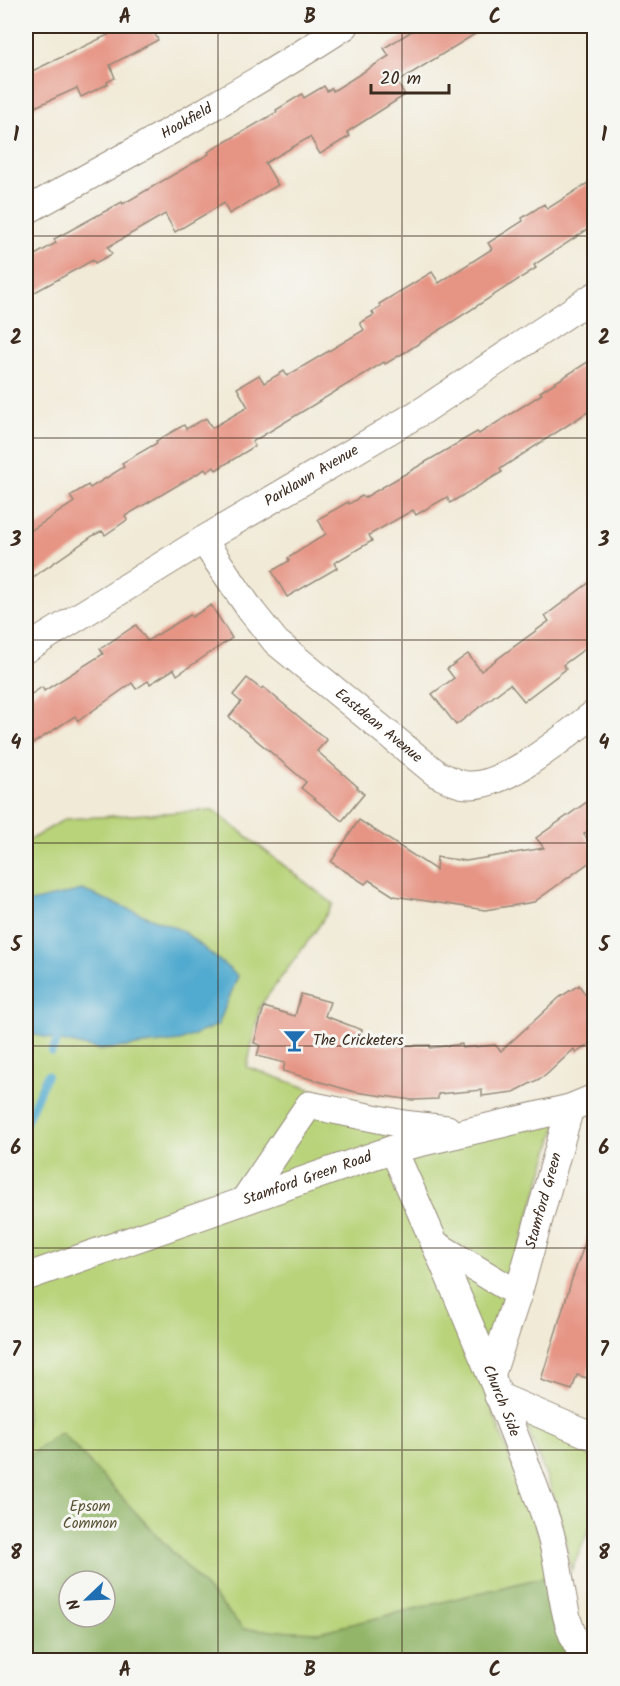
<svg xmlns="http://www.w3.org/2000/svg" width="620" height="1686" viewBox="0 0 620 1686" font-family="Kalam,sans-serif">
	<rect width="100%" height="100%" fill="#f6f6f2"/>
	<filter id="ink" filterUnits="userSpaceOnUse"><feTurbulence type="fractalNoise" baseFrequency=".0167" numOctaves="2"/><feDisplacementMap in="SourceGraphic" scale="12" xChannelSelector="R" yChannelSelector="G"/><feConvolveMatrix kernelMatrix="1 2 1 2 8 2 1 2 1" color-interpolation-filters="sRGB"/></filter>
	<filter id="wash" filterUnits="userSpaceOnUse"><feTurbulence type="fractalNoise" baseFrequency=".008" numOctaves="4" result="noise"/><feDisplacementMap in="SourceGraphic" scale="24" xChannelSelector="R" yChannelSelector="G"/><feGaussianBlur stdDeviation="1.35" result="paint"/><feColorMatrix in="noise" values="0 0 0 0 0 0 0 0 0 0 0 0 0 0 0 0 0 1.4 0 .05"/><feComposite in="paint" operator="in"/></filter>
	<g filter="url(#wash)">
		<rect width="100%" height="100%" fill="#f1ead7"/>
		<g fill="#b8d379" stroke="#7a7e4c" stroke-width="1.5" fill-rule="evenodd">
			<path d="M213,810L333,904L317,929L260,1006L247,1067L324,1094L383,1123L396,1156L559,1118L480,1378L544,1549L545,1577L553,1620L570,1660H26V842L65,819ZM69,1581H105V1617H69Z"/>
			<polygon points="520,1410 594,1443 594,1518 571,1571 563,1529 550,1486"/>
		</g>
		<path fill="#92b569" stroke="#667044" stroke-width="1.5" fill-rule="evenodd" d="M61,1432L244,1629L319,1632L545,1577L553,1620L570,1660H26V1458ZM69,1581H105V1617H69Z"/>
		<polygon fill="#51aacf" stroke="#466a76" stroke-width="1.5" points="82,890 183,931 238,976 218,1025 180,1041 100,1050 26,1033 26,903"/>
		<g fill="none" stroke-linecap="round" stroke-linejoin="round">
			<g stroke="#51aacf" stroke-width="8">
				<polyline points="52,1052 57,1040"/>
				<polyline points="26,1122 47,1075"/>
			</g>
		</g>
		<g id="blocks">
			<g fill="#e69585">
				<polygon points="103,26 151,26 158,40 110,65 115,78 107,82 108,84 81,97 77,88 26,111 26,74 108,35"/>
				<polygon points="420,26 488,26 397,82 405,95 347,132 350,136 320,154 310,137 265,163 278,185 229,214 224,203 175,232 165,214 108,247 112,254 95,263 93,260 26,297 26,260 56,243 54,239 122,202 123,204 209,154 208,152 277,112 276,110 302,94 304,98 324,86 327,91 332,88 333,91 389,56 384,48"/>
				<polygon points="594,179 594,225 534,265 536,268 407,351 385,364 384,362 252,442 255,446 216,470 214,467 207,472 205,469 125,516 127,520 105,535 102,531 94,535 26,582 26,534 74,502 70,496 88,485 90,488 124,467 122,463 157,443 156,441 184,425 186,429 206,418 212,428 248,407 237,388 259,375 264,383 284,371 287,376 364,330 360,323 374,315 372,312 381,307 379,304 432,272 439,283 492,249 488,243 523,221 522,218 544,204 547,209"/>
				<polygon points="594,358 594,408 500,469 502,472 450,503 447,497 416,515 413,510 369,535 372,541 334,563 337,568 287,597 272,571 289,561 288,558 326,534 318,519 348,502 349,504 362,496 364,498 477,432 479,434 542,394 540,392"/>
				<polygon points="594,579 594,642 563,665 566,669 524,701 510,684 456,725 432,694 454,678 447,669 468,654 481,671 549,621 545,616"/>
				<polygon points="211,605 232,638 177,675 174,669 150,684 148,681 136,689 132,683 78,721 75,716 26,748 26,698 42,687 44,691 103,654 100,649 136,625 147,641 190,615 192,617"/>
				<polygon points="247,678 261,689 263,687 327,740 317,751 358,787 357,788 364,794 342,821 301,788 306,782 229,717 241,702 233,695"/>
				<polygon points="594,797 594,826 584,834 594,849 594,859 534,902 485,910 394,896 369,880 365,884 331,862 359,820 436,870 437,857 466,861 544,848 536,838"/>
				<polygon points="579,985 585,994 587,992 594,1004 594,1041 576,1053 574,1049 545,1076 514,1092 482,1096 482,1090 438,1094 438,1099 412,1100 355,1092 283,1071 285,1063 257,1056 260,1045 254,1043 264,1007 295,1016 301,994 330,1002 325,1016 362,1030 357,1041 387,1046 430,1045 430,1048 462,1044 462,1048 495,1045 501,1051 560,997"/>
				<polygon points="592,1224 594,1225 594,1354 587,1378 577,1375 572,1390 541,1380 572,1279"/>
			</g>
		</g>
	</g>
	<g filter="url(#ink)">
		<use href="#blocks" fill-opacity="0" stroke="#968a7a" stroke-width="1.5"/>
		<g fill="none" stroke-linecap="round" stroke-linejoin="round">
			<defs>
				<g id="minor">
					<path id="s1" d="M26,211C133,152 242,93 345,26"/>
					<path id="s2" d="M203,540L252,612L276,642L437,774C446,778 458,785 468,785C507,787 564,736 594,714"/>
					<path id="s3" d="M26,649L203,540L424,410L594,296"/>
					<path id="s4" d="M393,1149C445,1266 497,1384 541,1505C546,1518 550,1531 553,1544C563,1582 561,1628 587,1660"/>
					<polyline points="245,1199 309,1105 403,1124 447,1129"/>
					<polyline points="435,1244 518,1294"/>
					<path id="s5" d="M26,1277L393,1149L570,1108L594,1098"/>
					<path id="s6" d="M491,1376L518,1294L570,1108"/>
					<polyline points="498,1396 594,1437"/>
				</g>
			</defs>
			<use href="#minor" stroke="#968a7a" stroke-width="29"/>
			<use href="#minor" stroke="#fff" stroke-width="27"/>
		</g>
	</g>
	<path fill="none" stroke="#3b2a1e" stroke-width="1.5" stroke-opacity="0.55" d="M218,26V1660M402,26V1660M26,236H594M26,438H594M26,640H594M26,843H594M26,1046H594M26,1248H594M26,1450H594"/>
	<defs>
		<symbol id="bar-bare" viewBox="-9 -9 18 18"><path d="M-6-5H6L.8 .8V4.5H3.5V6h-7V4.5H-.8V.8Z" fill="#1f6fb2" stroke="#f6f6f2" stroke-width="2.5" paint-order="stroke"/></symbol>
	</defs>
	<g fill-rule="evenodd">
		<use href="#bar-bare" x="278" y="1024" width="33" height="33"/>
	</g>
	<g text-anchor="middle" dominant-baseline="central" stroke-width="6" stroke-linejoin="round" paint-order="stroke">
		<g font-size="15" fill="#3b2a1e" stroke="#f6f6f2">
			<text stroke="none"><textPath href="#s1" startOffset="184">Hookfield</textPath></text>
			<text stroke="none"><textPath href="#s3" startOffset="334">Parklawn Avenue</textPath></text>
			<text stroke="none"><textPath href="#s2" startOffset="258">Eastdean Avenue</textPath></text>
			<text stroke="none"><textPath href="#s5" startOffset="298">Stamford Green Road</textPath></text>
			<text stroke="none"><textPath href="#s6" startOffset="183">Stamford Green</textPath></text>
			<text stroke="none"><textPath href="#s4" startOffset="274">Church Side</textPath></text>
		</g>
		<g font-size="15" fill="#3b2a1e" stroke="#f6f6f2" text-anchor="start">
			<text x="313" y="1041">The Cricketers</text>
		</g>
		<g font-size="15" fill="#5a5435" stroke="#f6f6f2">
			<text x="90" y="1507">Epsom<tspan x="90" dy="17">Common</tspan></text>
		</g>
	</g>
	<rect width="620" height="1686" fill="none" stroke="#f6f6f2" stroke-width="66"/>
	<g transform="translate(87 1599) rotate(247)"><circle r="28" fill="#f6f6f2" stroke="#aba49d" stroke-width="1.5"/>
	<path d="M0-4.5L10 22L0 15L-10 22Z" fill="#1f6fb2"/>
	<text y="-9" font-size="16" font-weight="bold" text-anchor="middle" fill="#3b2a1e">N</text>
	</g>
	<path d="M371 84v9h78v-9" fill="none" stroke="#3b2a1e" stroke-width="3"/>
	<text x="380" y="84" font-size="18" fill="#3b2a1e" stroke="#f6f6f2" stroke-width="4.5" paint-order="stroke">20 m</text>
	<rect x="33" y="33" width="554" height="1620" fill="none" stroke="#3b2a1e" stroke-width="2"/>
	<g font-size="20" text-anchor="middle" font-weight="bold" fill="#3b2a1e">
		<text x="125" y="23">A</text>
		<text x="310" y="23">B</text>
		<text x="495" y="23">C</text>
		<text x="16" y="141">1</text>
		<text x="604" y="141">1</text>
		<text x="16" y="344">2</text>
		<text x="604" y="344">2</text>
		<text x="16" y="546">3</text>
		<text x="604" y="546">3</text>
		<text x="16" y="749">4</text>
		<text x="604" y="749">4</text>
		<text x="16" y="951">5</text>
		<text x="604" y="951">5</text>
		<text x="16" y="1154">6</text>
		<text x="604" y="1154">6</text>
		<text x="16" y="1356">7</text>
		<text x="604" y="1356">7</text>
		<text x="16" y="1559">8</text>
		<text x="604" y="1559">8</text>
		<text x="125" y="1676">A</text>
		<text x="310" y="1676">B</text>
		<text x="495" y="1676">C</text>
	</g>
</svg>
